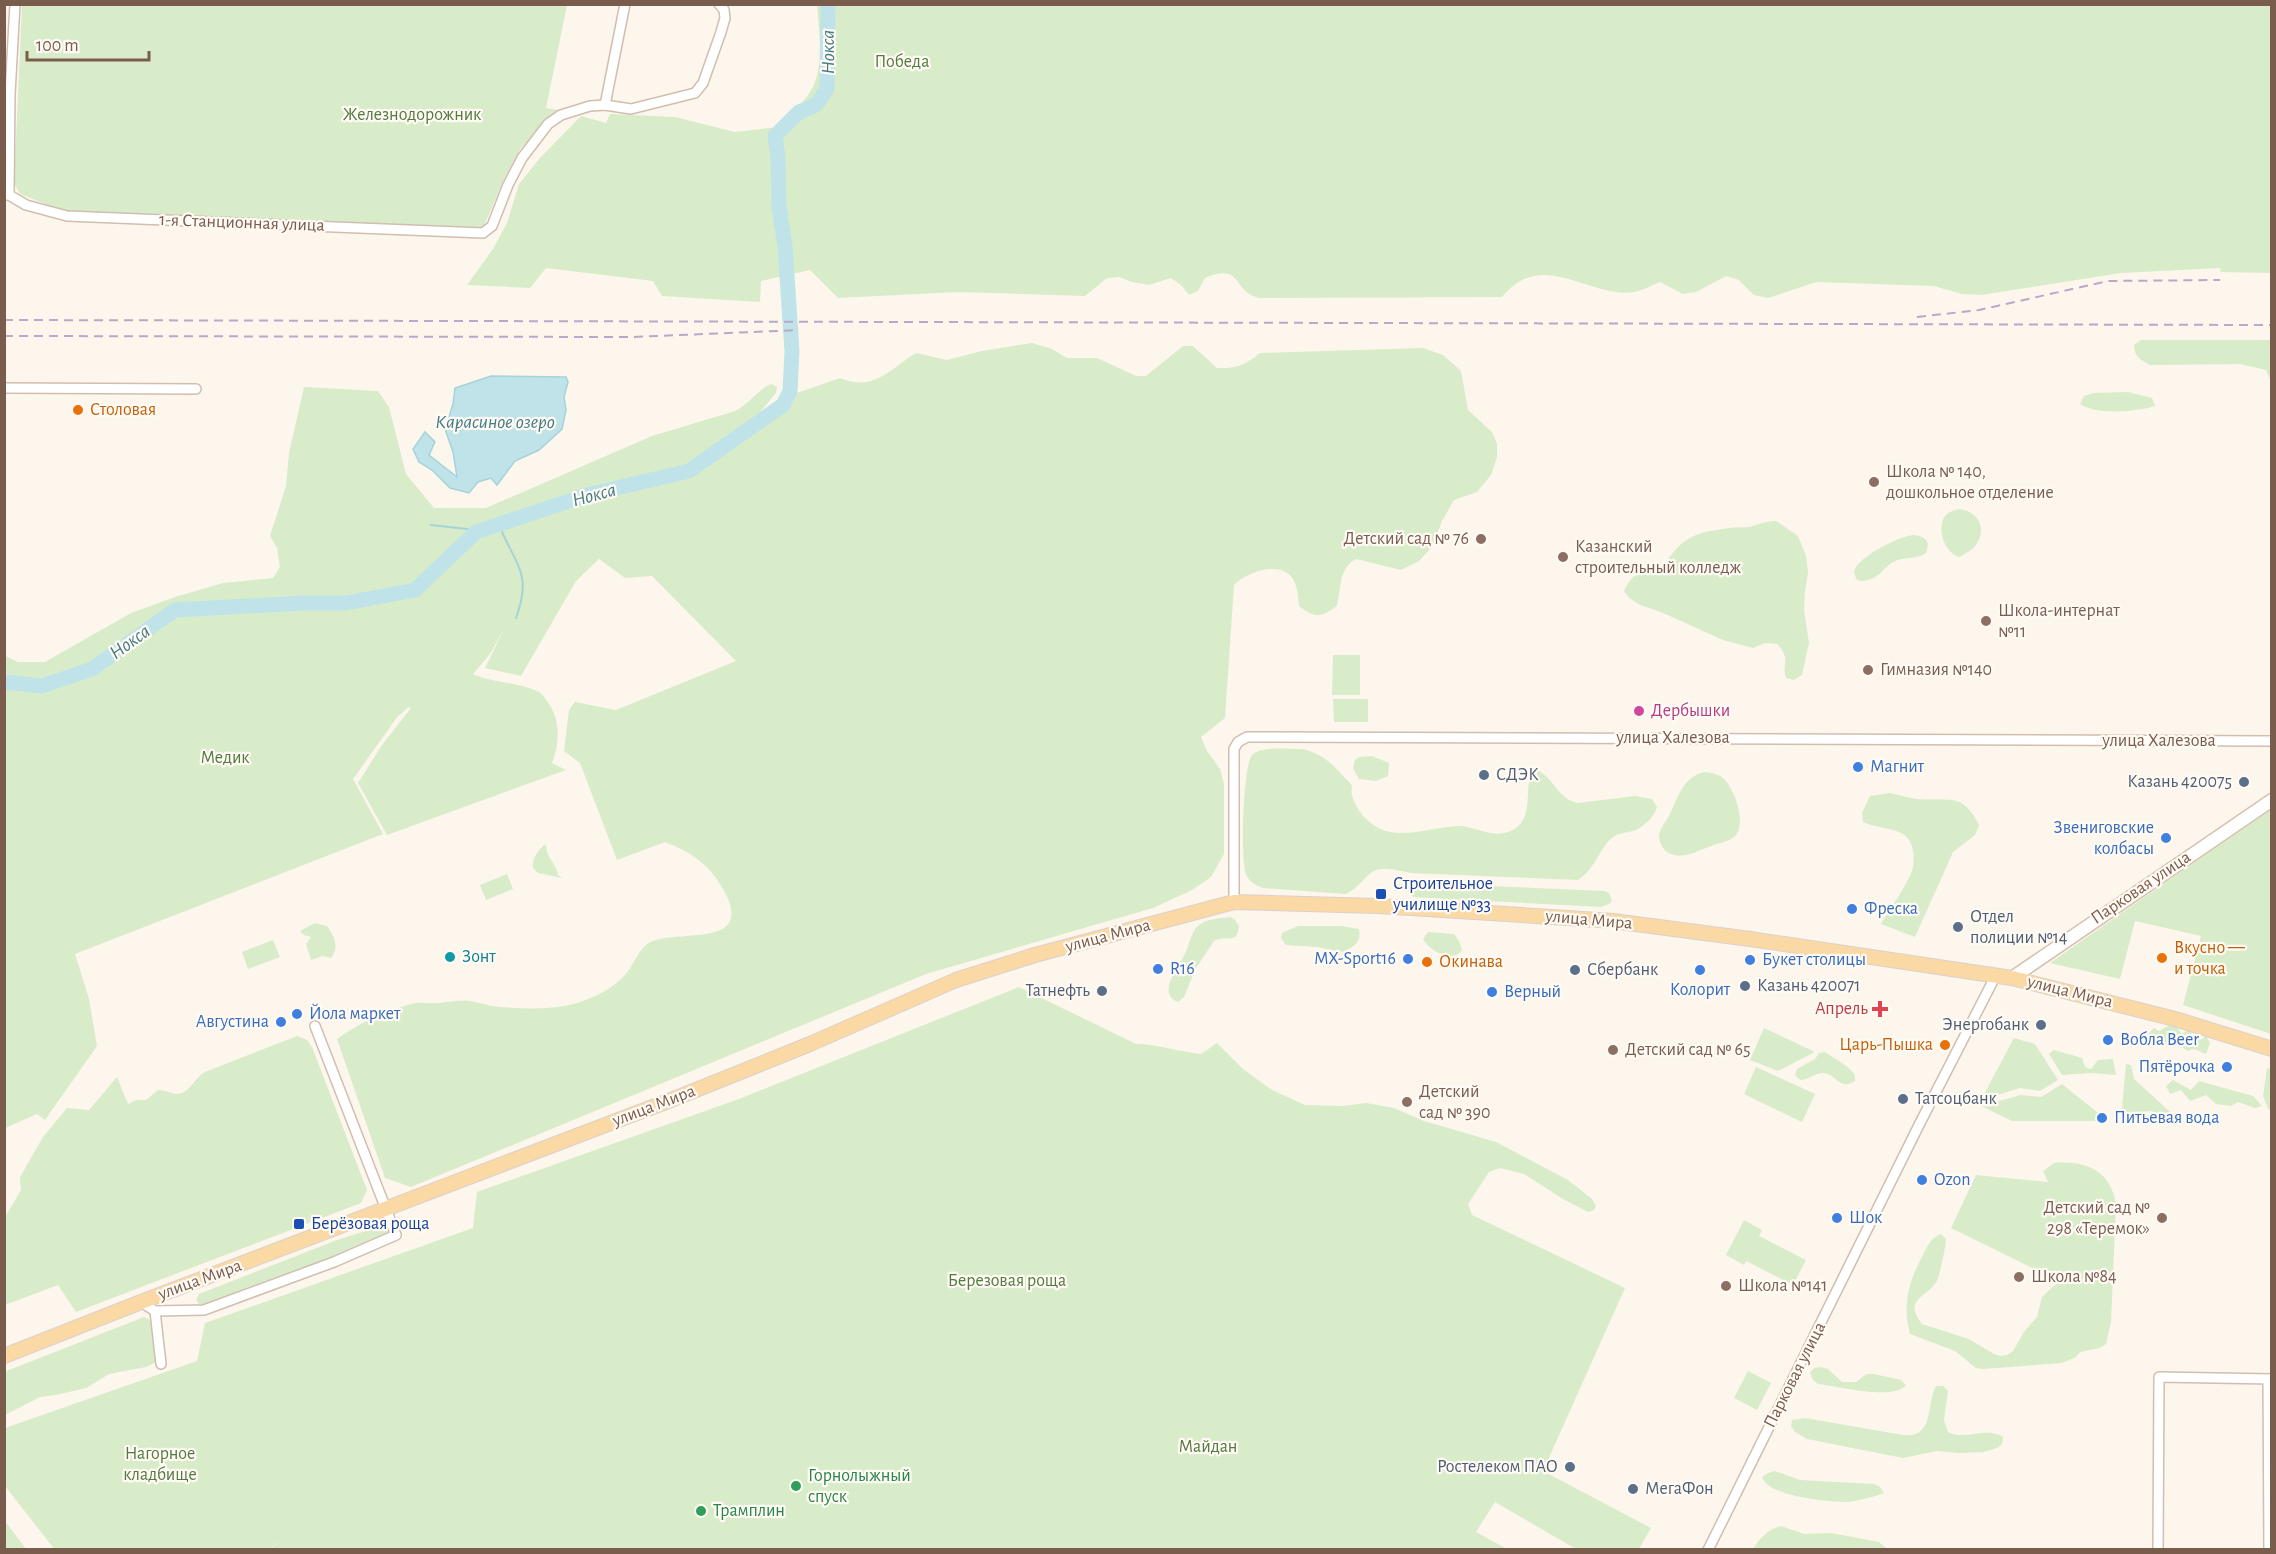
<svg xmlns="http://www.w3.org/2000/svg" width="2276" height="1554" viewBox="0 0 2276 1554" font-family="'Alegreya Sans',sans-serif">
	<rect width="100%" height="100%" fill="#fdf6ec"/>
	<g fill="#d8ecc9">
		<polygon points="22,5 567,5 546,108 559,110 521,148 505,177 483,228 66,212 20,194 14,183"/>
		<path d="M817,5H2271V273L2221,272L2220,268L2121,273L1981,295L1962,294L1934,286L1816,282L1768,298L1754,295L1739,280L1726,276L1696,292L1683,294L1660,282C1652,285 1642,291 1634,292C1589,299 1542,247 1502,297L1259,298C1232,292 1243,262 1205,278L1198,291L1189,295L1182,286L1171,278L1149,285L1132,282L1119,277L1107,278L1085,296L959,292L838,298L810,270L761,281L760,302L662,296L653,281L546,268L530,288L467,285L493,249L507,223L519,184L540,158L581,116L606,123L610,114L675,117L735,132L778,127C788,116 802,105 810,92C825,69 819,31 817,5Z"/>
		<path d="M2141,340H2271V381L2266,370L2240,364L2150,365C2141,360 2134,357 2134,345Z"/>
		<path d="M1032,343L1052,349L1067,358H1097L1136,376H1146L1183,346H1193L1217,368C1236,369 1245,365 1260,353L1423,348L1443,355L1461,371L1468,410L1492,432L1497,444V457L1491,475L1477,492L1454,500L1442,521L1432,547L1419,561L1401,570L1356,559C1339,568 1341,587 1337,606C1322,617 1315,619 1299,606C1298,597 1298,588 1293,579C1280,560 1247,572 1234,585L1225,718L1201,737L1207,751L1220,769L1224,784V854L1211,877L1192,890L1153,908L926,974L411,1187L385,1178L337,1039C357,1024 390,1009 415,1003C423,1002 430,1004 438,1003C448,1002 459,1000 470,1001C477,1002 484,1004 492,1006C518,1009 549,1010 574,1004C591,999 613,989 625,975C633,966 637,953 646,945C670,926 759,953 723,889C709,864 691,852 665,842L617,860L580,763L564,751L569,710L575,702L616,710L736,661L652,576L625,578L599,559L576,581L521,676L485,668L505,627L490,654L473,674C492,683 517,682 537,691C541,692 544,697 546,700C561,718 560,743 552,763L566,770L387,835L358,783L382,745L411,708L409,707L398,716L353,779L383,834L75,954L89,999L97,1046L45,1120L37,1114L5,1128V688L29,689L5,673V656L18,662H45L131,613L175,597L223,583L273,578L280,567L277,548L270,536L286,486L289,453L304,387L378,391L389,407L406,474L434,508H486L652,436L735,411C749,404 757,390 771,384L777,387L776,393L761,411L770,416L784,411L794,394L840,378C874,392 889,370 916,353L947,360L982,351Z"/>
		<path d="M2128,392L2152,398L2155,406C2137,412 2095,415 2080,404L2084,396L2093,393Z"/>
		<path d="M1958,509C1977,510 1989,529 1975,546C1971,551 1964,554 1960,557C1945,554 1936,529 1945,516C1948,512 1953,511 1958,509Z"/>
		<path d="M1776,521L1798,536L1806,556L1808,573L1805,591L1804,610L1809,643L1802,675L1794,680L1786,678C1781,664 1792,660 1777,644L1765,643L1753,648L1723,640L1661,612L1640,605L1629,598L1624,591C1633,571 1641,573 1661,569C1683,537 1691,533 1730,528C1736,527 1743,528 1749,527C1758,525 1766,521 1776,521Z"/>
		<path d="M1914,535C1926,537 1931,541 1926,553C1917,559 1908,557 1898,560C1882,565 1883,580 1860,581L1856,579L1854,571C1858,557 1899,536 1914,535Z"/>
		<polygon points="1333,655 1360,655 1360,695 1332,695"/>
		<polygon points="1333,699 1368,699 1368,722 1334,722"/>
		<path d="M1302,749C1320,753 1331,762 1343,776C1346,779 1351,783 1352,786C1352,789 1351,793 1352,795C1356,812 1373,829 1390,832C1412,836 1436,827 1459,826C1475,826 1490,838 1508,832C1541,820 1518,779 1537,770C1555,778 1557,799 1578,803L1635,796L1652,799L1657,807C1655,816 1644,826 1636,830C1628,833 1620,832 1613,837C1600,847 1596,868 1578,880L1411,873C1399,871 1383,865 1372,872C1362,879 1360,887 1346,894L1263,888C1255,885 1249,882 1246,874C1240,860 1243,766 1252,755C1260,746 1290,749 1302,749Z"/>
		<polygon points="1372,756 1389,763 1388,776 1376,781 1359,779 1353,768 1355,760 1359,757"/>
		<path d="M1705,772C1712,773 1720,774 1725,780C1735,791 1746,822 1736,835C1730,842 1718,843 1711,846C1697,851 1682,861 1667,852C1663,849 1659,842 1659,836C1659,829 1666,822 1669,816C1678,798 1682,777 1705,772Z"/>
		<path d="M1890,793C1899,795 1909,798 1918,799C1950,802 1962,791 1979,825L1975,835L1953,852L1915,937L1881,924C1888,912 1912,878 1913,867C1915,856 1913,840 1903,834C1890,827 1876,828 1863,822L1862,813L1870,796Z"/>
		<polygon points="2271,809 2271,1034 2183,1005 2201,936 2135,921 2120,979 2050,963"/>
		<path d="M546,844C546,858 556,863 558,875L562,878L538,873L533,868C531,859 539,849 546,844Z"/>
		<polygon points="507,874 513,889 486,900 480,885"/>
		<polygon points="1419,883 1605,891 1609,893 1612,901 1609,904 1601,907 1413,897 1407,891 1408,887"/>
		<path d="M1230,917L1234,919L1239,926C1237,946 1225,934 1214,941L1196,968L1184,997L1178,1002C1156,994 1179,966 1185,954C1189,946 1191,931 1199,925C1208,918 1219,919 1230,917Z"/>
		<path d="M315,923L327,926C334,936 340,947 331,958L323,956L311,960L306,944L311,937L304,935L300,931Z"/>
		<path d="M1298,926H1341L1359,929C1362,942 1353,948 1342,952L1317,947L1286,945L1281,938L1282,933Z"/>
		<path d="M1428,932L1454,934L1459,941L1462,950C1452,964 1430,951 1423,939Z"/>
		<polygon points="273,940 280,957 248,969 242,952"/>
		<path d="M1019,987L1136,1044C1158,1044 1179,1052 1201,1054L1217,1043L1243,1069L1272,1090L1305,1105L1343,1106L1366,1103L1394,1108L1424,1121L1496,1142L1568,1180L1592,1199L1596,1206L1594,1210L1588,1212L1563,1199L1524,1174L1500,1168L1489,1172L1468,1204L1472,1215L1625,1288L1543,1471L1651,1528L1639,1549H1576L1495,1502L1476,1532L1507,1549H271L282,1538L269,1550H55L5,1486V1428L197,1361L205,1323L473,1228L477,1192L739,1099Z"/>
		<polygon points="2173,1023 2182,1034 2189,1029 2192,1035 2198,1035 2201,1040 2206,1036 2210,1043 2206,1054 2194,1049 2188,1051 2175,1043 2168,1046 2150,1037 2149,1033 2154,1028 2159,1031"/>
		<polygon points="1764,1028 1815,1052 1778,1071 1750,1060"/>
		<path d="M297,1036L307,1040L312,1047L367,1190L361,1203L76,1312L58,1285L5,1305V1217L21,1190L20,1177L43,1137L67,1108L89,1110L117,1077L128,1104L136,1100H146L158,1090C165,1090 172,1094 178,1094C191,1092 194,1078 205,1072Z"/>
		<polygon points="2014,1038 2035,1044 2058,1080 2040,1091 2020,1088 1981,1100"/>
		<polygon points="2054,1050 2082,1058 2085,1067 2091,1069 2098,1060 2113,1059 2116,1075 2091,1073 2062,1075 2049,1054"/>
		<path d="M1825,1052C1835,1059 1849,1066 1855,1075V1081C1840,1091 1837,1075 1824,1073C1816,1072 1809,1080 1800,1080L1795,1075L1797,1069L1815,1059L1819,1053Z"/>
		<polygon points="2126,1064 2131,1065 2134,1079 2180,1121 2159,1119 2152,1111 2128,1113 2125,1122 2121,1121"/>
		<polygon points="1756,1067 1815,1094 1802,1122 1744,1094"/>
		<polygon points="2267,1068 2271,1069 2271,1110 2268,1109 2263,1096"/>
		<polygon points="2173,1080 2191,1090 2199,1081 2253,1096 2262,1106 2255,1108 2238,1102 2231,1106 2216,1104 2206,1095 2190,1101 2181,1090 2170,1094 2166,1086"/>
		<polygon points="2062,1084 2108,1121 2012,1121 1981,1106 2021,1095 2041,1097"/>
		<path d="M2054,1163C2086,1160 2111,1171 2116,1204L2111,1322L2106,1344L2100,1348L2080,1352L2076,1357L2062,1363L1983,1369L1976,1368L1955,1351L1910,1334C1902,1304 1909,1281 1923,1255C1927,1246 1932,1237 1941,1234L1946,1239C1946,1246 1940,1274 1937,1281C1928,1297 1902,1299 1922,1324L1969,1339L1994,1354L2000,1356L2007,1355L2013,1351L2024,1332L2037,1317L2042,1297L2059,1281L2073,1274L2049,1276L1951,1228L1976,1175L2048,1182L2043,1171Z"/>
		<polygon points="1744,1220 1762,1230 1759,1236 1806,1260 1793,1285 1746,1261 1744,1265 1726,1255"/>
		<polygon points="388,1224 390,1231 311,1266 303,1271 204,1305 199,1304 196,1300 199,1294 337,1240"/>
		<polygon points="144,1317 157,1324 161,1360 146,1367 109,1374 86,1388 56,1395 40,1397 5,1415 4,1372"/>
		<path d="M1821,1367L1828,1369L1842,1382H1856L1867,1374H1874L1901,1380L1906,1385C1893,1401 1838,1386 1818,1384L1813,1380L1810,1373L1814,1368Z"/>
		<polygon points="1748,1371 1771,1383 1757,1410 1734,1398"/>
		<path d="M1936,1386H1943L1948,1391L1944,1420L1948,1432C1965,1441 1986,1426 2003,1437L2002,1444L1997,1448L1984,1452L1958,1453L1937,1451L1903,1458L1807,1439L1795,1432L1791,1426L1792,1420L1805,1418L1903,1435C1935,1439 1926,1403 1936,1386Z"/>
		<path d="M1775,1471L1800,1480L1874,1484L1880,1487L1884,1493C1881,1495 1852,1502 1848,1502C1829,1502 1768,1497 1762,1477L1768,1473Z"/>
		<polygon points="4,1521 5,1521 26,1549 5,1549"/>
		<path d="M1781,1526L1804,1534L1831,1533L1879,1542L1887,1549H1753C1759,1539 1768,1529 1781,1526Z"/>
	</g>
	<polygon fill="#bfe3e8" stroke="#a5d3da" stroke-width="1.5" points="491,376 566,377 568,382 564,397 566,410 562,429 539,450 515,461 497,485 491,478 478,482 469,493 450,488 432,470 419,462 413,449 425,432 435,442 429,455 457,477 453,452 445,429 453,404 455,388"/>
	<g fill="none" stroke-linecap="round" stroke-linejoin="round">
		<g stroke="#a5d3da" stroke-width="2">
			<path d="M503,523L502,532C519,569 531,577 516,618"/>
			<polyline points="431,525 467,529 476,532"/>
		</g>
		<polyline stroke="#bfe3e8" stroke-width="15" points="4,682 42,686 92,669 175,610 304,603 346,603 415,590 476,532 587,495 689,471 783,405 790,391 792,351 785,246 779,207 778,157 775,136 799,112 816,105 827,89 828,4"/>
		<defs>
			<g id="street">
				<polyline points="605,105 625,4"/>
				<polyline points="4,195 9,195 26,205 67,216 483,233 492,226 508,185 522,158 548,124 561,115 590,106 605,105 631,109 695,93 703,83 721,32 725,18 724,10 719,4"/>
				<polyline points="9,195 10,94 15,4"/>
				<polyline points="4,388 196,389"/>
				<polyline points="1234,902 1234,749 1238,742 1247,737 2272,741"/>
				<polyline points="141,1302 155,1311 204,1310 334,1262 396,1235 315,1026"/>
				<polyline points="155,1311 161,1364"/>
				<polyline points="2268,1379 2269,1550"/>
				<polyline points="1708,1550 1919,1125 1996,975"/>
				<polyline points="2158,1550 2159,1377 2272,1379"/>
			</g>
			<polyline id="secondary" points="2012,978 2272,800"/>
			<polyline id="primary" points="4,1356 141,1302 671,1100 810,1044 956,980 1035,955 1234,902 1378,906 1568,918 1613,921 1750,939 2012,978 2175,1019 2272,1049"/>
		</defs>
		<use href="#street" stroke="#d1beb0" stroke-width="12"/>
		<use href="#secondary" stroke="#d6c0b0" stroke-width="15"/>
		<use href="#primary" stroke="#dad1cd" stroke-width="16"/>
		<use href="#street" stroke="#fff" stroke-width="9"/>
		<use href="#secondary" stroke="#fff" stroke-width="12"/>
		<use href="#primary" stroke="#fbd9a5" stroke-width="14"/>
		<g stroke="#b9a8c9" stroke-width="2" stroke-dasharray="9 6" stroke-linecap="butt">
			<polyline points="1917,317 1979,310 2108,281 2220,280"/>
			<polyline points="4,320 2272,325"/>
			<polyline points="4,336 632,337 799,330"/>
		</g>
	</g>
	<g fill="#e8710a" stroke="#fffaf3" stroke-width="2">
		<circle cx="78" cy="410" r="6"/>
		<circle cx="2162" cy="958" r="6"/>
		<circle cx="1427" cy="962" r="6"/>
		<circle cx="1945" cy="1045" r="6"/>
	</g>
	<g fill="#8d6e63" stroke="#fffaf3" stroke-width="2">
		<circle cx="1874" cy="482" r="6"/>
		<circle cx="1481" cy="539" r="6"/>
		<circle cx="1563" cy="557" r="6"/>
		<circle cx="1986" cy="621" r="6"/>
		<circle cx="1868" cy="670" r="6"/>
		<circle cx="1613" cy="1050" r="6"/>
		<circle cx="1407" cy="1102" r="6"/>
		<circle cx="2162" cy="1218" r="6"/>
		<circle cx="2019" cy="1277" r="6"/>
		<circle cx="1726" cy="1286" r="6"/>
	</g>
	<circle fill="#d1479c" stroke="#fffaf3" stroke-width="2" cx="1639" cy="711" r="6"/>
	<g fill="#3f7fe0" stroke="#fffaf3" stroke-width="2">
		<circle cx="1858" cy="767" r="6"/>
		<circle cx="2166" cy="838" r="6"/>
		<circle cx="1852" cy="909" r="6"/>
		<circle cx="1408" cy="959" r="6"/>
		<circle cx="1750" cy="960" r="6"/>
		<circle cx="1158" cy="969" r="6"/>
		<circle cx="1700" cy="970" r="6"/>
		<circle cx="1492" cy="992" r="6"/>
		<circle cx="297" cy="1014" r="6"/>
		<circle cx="281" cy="1022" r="6"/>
		<circle cx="2108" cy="1040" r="6"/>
		<circle cx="2227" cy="1067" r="6"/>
		<circle cx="2102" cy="1118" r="6"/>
		<circle cx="1922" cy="1180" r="6"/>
		<circle cx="1837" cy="1218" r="6"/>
	</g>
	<g fill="#5c6f8a" stroke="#fffaf3" stroke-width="2">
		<circle cx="1484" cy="775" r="6"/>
		<circle cx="2244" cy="782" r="6"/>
		<circle cx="1958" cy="927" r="6"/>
		<circle cx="1575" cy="970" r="6"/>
		<circle cx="1745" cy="986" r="6"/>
		<circle cx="1102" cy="991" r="6"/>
		<circle cx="2041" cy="1025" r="6"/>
		<circle cx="1903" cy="1099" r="6"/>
		<circle cx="1570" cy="1467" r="6"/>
		<circle cx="1633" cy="1489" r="6"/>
	</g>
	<g fill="#1a4fb4" stroke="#fffaf3" stroke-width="2">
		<rect x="1375" y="888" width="12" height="12" rx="3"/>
		<rect x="293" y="1218" width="12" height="12" rx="3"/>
	</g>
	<circle fill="#0f9aa8" stroke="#fffaf3" stroke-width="2" cx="450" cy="957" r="6"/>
	<path fill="#e0444e" stroke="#fffaf3" stroke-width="2" d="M1877 1000h6v6h6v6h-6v6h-6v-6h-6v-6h6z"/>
	<g fill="#2e9e5b" stroke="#fffaf3" stroke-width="2">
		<circle cx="796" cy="1486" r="6"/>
		<circle cx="701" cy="1511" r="6"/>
	</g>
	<g text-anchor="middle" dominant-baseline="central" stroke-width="4.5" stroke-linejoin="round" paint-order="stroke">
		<g font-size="18" fill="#537a41" stroke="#fffaf3">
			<text x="902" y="62">Победа</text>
			<text x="412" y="115">Железнодорожник</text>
			<text x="225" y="758">Медик</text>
			<text x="1007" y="1281">Березовая роща</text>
			<text x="1208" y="1447">Майдан</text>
			<text x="160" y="1454">Нагорное<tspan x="160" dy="21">кладбище</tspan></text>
		</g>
		<g font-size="18" fill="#7a5c4d" stroke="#fffaf3">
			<text transform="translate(242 223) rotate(2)">1-я Станционная улица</text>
			<text x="1673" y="738">улица Халезова</text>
			<text x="2159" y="741">улица Халезова</text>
			<text transform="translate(2141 888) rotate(-34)">Парковая улица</text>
			<text transform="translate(1589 920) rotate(5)">улица Мира</text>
			<text transform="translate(1108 936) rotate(-15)">улица Мира</text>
			<text transform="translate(2070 992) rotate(14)">улица Мира</text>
			<text transform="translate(654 1106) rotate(-21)">улица Мира</text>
			<text transform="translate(200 1280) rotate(-20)">улица Мира</text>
			<text transform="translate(1795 1375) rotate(-63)">Парковая улица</text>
		</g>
		<g font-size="18" fill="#c56008" stroke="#fffaf3" text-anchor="start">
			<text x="90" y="410">Столовая</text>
			<text x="2174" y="948">Вкусно —<tspan x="2174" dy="21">и точка</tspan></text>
			<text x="1439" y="962">Окинава</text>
			<text x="1933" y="1045" text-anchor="end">Царь-Пышка</text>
		</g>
		<g font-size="18" fill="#785e54" stroke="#fffaf3" text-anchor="start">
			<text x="1886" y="472">Школа № 140,<tspan x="1886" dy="21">дошкольное отделение</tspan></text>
			<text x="1469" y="539" text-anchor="end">Детский сад № 76</text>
			<text x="1575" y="547">Казанский<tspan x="1575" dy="21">строительный колледж</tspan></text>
			<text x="1998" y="611">Школа-интернат<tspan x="1998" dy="21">№11</tspan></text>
			<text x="1880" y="670">Гимназия №140</text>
			<text x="1625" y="1050">Детский сад № 65</text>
			<text x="1419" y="1092">Детский<tspan x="1419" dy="21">сад № 390</tspan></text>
			<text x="2150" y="1208" text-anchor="end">Детский сад №<tspan x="2150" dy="21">298 «Теремок»</tspan></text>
			<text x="2031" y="1277">Школа №84</text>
			<text x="1738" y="1286">Школа №141</text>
		</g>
		<g font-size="18" fill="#b23c85" stroke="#fffaf3" text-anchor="start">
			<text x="1651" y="711">Дербышки</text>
		</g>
		<g font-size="18" fill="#366cbe" stroke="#fffaf3" text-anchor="start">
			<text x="1870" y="767">Магнит</text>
			<text x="2154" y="828" text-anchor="end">Звениговские<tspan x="2154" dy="21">колбасы</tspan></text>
			<text x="1864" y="909">Фреска</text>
			<text x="1396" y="959" text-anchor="end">MX-Sport16</text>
			<text x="1762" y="960">Букет столицы</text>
			<text x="1170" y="969">R16</text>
			<text x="1700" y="990" text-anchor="middle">Колорит</text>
			<text x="1504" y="992">Верный</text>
			<text x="309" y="1014">Йола маркет</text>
			<text x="269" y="1022" text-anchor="end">Августина</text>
			<text x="2120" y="1040">Вобла Beer</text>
			<text x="2215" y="1067" text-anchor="end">Пятёрочка</text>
			<text x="2114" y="1118">Питьевая вода</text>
			<text x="1934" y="1180">Ozon</text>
			<text x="1849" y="1218">Шок</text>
		</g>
		<g font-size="18" fill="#4e5e75" stroke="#fffaf3" text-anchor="start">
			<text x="1496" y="775">СДЭК</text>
			<text x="2232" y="782" text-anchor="end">Казань 420075</text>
			<text x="1970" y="917">Отдел<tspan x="1970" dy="21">полиции №14</tspan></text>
			<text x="1587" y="970">Сбербанк</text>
			<text x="1757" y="986">Казань 420071</text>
			<text x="1090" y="991" text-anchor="end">Татнефть</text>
			<text x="2029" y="1025" text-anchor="end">Энергобанк</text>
			<text x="1915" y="1099">Татсоцбанк</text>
			<text x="1558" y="1467" text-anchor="end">Ростелеком ПАО</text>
			<text x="1645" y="1489">МегаФон</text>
		</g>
		<g font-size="18" fill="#164399" stroke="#fffaf3" text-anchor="start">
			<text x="1393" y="884">Строительное<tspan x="1393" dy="21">училище №33</tspan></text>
			<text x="311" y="1224">Берёзовая роща</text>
		</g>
		<g font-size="18" fill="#0d838f" stroke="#fffaf3" text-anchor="start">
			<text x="462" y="957">Зонт</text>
		</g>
		<g font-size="18" fill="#be3a42" stroke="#fffaf3" text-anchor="end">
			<text x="1868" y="1009">Апрель</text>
		</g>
		<g font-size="18" fill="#27864d" stroke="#fffaf3" text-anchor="start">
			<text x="808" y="1476">Горнолыжный<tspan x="808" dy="21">спуск</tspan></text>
			<text x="713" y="1511">Трамплин</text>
		</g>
		<g font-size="20" font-style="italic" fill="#437c86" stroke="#fffaf3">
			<text transform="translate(828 52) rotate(-90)">Нокса</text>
			<text x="495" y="422">Карасиное озеро</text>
			<text transform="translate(594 495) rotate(-15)">Нокса</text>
			<text transform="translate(130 642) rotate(-36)">Нокса</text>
		</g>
	</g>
	<rect width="2276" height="1554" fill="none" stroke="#7a5c4d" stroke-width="12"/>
	<path d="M27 51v9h122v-9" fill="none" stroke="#7a5c4d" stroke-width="3"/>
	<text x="36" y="51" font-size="18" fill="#7a5c4d" stroke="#fffaf3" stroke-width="4.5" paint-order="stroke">100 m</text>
</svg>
